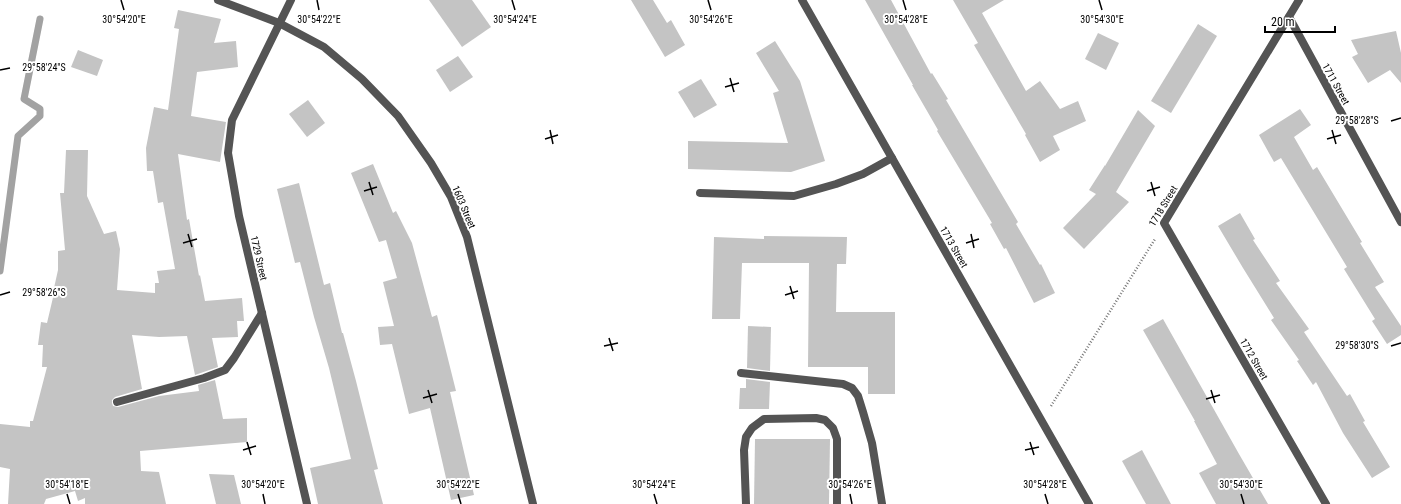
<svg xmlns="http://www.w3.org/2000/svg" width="1401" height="504" viewBox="0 0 1401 504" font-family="'Roboto Condensed',sans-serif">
	<rect width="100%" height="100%" fill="#fff"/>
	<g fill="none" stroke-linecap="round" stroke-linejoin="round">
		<polyline stroke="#a2a2a2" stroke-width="7" points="0,271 18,136 40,116 40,109 24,99 40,19"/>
	</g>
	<g fill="#c4c4c4">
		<polygon points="429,0 472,0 491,27 462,47"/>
		<polygon points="631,0 653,0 667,23 671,20 685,45 665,57"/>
		<polygon points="865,0 891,0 931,74 932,73 948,99 946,100 1018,222 1016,224 1040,265 1041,264 1055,293 1034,303 1006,248 1004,249 990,224 992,223 937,131 938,130 912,85 913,85"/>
		<polygon points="953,0 1004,0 982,13 1026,91 1040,81 1060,109 1078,101 1086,121 1053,136 1060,150 1040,162 1025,135 1026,134 974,45 978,43"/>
		<polygon points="178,10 221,19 214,43 236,41 238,67 197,72 191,116 226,122 220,162 178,154 187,220 189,219 199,276 200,275 205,301 242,298 244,321 237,321 238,337 212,338 218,367 195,375 187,336 159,337 132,335 142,389 115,397 112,400 112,403 113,406 118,407 159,396 199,391 198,385 215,380 223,419 247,418 247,442 140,451 141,471 159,472 166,504 85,504 85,498 78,501 75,491 46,499 44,504 8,504 10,469 0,467 0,424 30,427 30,421 33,421 47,367 42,367 43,345 38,345 41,322 47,323 55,289 54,288 58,270 58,251 65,250 60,193 64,193 66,150 88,150 87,196 104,234 116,231 120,249 117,290 155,293 155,283 159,283 157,271 175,269 163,202 158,203 153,171 147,171 146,148 154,107 168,110 179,29 174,28"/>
		<polygon points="1198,24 1217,36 1171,113 1151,101"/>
		<polygon points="1396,31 1401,53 1401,83 1390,70 1368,83 1352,57 1358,54 1351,40"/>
		<polygon points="1098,33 1119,43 1106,70 1085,59"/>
		<polygon points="775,41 800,81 825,161 791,172 688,169 688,141 788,143 773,93 779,91 756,53"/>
		<polygon points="78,50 103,60 97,76 71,67"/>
		<polygon points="458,56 473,77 450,92 436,70"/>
		<polygon points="701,79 717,105 694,118 678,92"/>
		<polygon points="308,100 325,123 307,137 289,114"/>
		<polygon points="1300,109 1311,125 1294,137 1313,170 1317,167 1362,242 1360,243 1384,282 1375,287 1401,326 1401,335 1387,344 1372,321 1375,319 1344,269 1347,267 1281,158 1274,162 1259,135"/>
		<polygon points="1138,110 1155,126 1116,192 1129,202 1084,249 1063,228 1096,194 1089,190 1105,165 1105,166"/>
		<polygon points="373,164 393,213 396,211 412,243 432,317 437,315 456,391 450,392 474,495 451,500 430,408 409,414 392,344 380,345 378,327 394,326 383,282 397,278 386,240 379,242 351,173"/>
		<polygon points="299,183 324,285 330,283 342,333 343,333 356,381 378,469 374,470 383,504 318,504 310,468 351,459 329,368 314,317 300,262 295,263 277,189"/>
		<polygon points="1240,213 1255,239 1253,240 1280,281 1276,283 1309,329 1304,332 1347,396 1350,394 1365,421 1363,422 1390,467 1372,478 1343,433 1316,382 1313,385 1297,361 1299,360 1271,320 1274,318 1243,268 1218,226"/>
		<polygon points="764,236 847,237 846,264 837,264 836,312 895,312 895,394 868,394 868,367 808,367 809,263 742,263 740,319 712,319 714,237 764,239"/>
		<polygon points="1163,319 1239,454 1268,504 1216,504 1199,473 1217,464 1194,421 1195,421 1143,330"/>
		<polygon points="748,326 771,327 770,371 747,368"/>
		<polygon points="746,379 770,382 769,409 739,409 740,388 746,388"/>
		<polygon points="755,439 830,439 829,504 754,504"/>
		<polygon points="1142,450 1171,504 1146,504 1122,461"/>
		<polygon points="209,474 234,475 241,504 216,504"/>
	</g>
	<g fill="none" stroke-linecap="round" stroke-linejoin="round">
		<polyline stroke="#767676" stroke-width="2.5" stroke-dasharray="1 2" stroke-linecap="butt" points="1051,406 1155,239"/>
		<g stroke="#545454" stroke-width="8">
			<polyline points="700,193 794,196 836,184 863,174 892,158"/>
			<polyline points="741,373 843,384 852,388 858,396 863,412 872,443 882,504"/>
			<polyline points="117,402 204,378 225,370 234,358 262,313"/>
			<polyline points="746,504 744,450 746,437 752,428 764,419 816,418 825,420 833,428 837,439 837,504"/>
		</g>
		<g stroke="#545454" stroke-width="8">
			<polyline points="291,0 232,120 228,153 239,216 307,504"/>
			<polyline points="802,0 1089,504"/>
			<polyline points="1299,0 1164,223 1326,504"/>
			<polyline points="1289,17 1401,222"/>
		</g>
		<polyline stroke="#545454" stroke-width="8" points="218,0 279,23 324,47 362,79 398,116 431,163 451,197 467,237 533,504"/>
	</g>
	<path fill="none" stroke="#000" stroke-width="1.5" d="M121,0L124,10M317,0L319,10M512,0L515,10M708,0L711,10M903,0L906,10M1099,0L1102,10M0,70L10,68M730,78L734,92M725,87L739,83M1391,121L1401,118M550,130L553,144M1332,130L1336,144M545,139L558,135M1327,139L1341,135M369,182L373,195M1151,182L1155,196M364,191L377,187M1147,191L1160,187M188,234L192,247M971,234L974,248M183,243L197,239M966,243L979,239M790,286L794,299M0,295L10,292M785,295L798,291M609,338L613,351M604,346L618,343M1391,346L1401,343M428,390L432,403M1211,390L1215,403M423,398L437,394M1206,399L1220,395M247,442L251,455M1030,442L1034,455M243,450L256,446M1025,450L1039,447M67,494L70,504M263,494L265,504M458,494L461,504M654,494L657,504M850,494L852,504M1045,494L1048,504M1241,494L1244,504"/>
	<g text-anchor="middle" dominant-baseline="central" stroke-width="4" stroke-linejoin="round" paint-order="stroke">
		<g font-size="10" fill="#000" stroke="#fff">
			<text transform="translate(1336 84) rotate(61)">1711 Street</text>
			<text transform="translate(1163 206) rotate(-59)">1718 Street</text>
			<text transform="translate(464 207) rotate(67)">1603 Street</text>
			<text transform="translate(954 247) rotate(60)">1713 Street</text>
			<text transform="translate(259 258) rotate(77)">1729 Street</text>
			<text transform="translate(1254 359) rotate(60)">1712 Street</text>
		</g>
	</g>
	<g font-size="10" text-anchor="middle" fill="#000" stroke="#fff" stroke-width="4" stroke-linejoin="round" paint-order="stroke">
		<text x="124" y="23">30°54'20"E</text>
		<text x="319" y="23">30°54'22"E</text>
		<text x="515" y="23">30°54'24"E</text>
		<text x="711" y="23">30°54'26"E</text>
		<text x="906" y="23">30°54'28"E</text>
		<text x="1102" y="23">30°54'30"E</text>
		<text x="44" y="71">29°58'24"S</text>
		<text x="1357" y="124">29°58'28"S</text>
		<text x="44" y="296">29°58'26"S</text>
		<text x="1357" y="349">29°58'30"S</text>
		<text x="67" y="488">30°54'18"E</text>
		<text x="263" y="488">30°54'20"E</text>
		<text x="458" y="488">30°54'22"E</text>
		<text x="654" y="488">30°54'24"E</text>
		<text x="850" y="488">30°54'26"E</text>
		<text x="1045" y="488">30°54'28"E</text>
		<text x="1241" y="488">30°54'30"E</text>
	</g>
	<path d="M1265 26v6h70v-6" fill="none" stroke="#000000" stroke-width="2"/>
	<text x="1271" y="26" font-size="12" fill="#000000" stroke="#ffffff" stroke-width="3" paint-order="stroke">20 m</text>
</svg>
